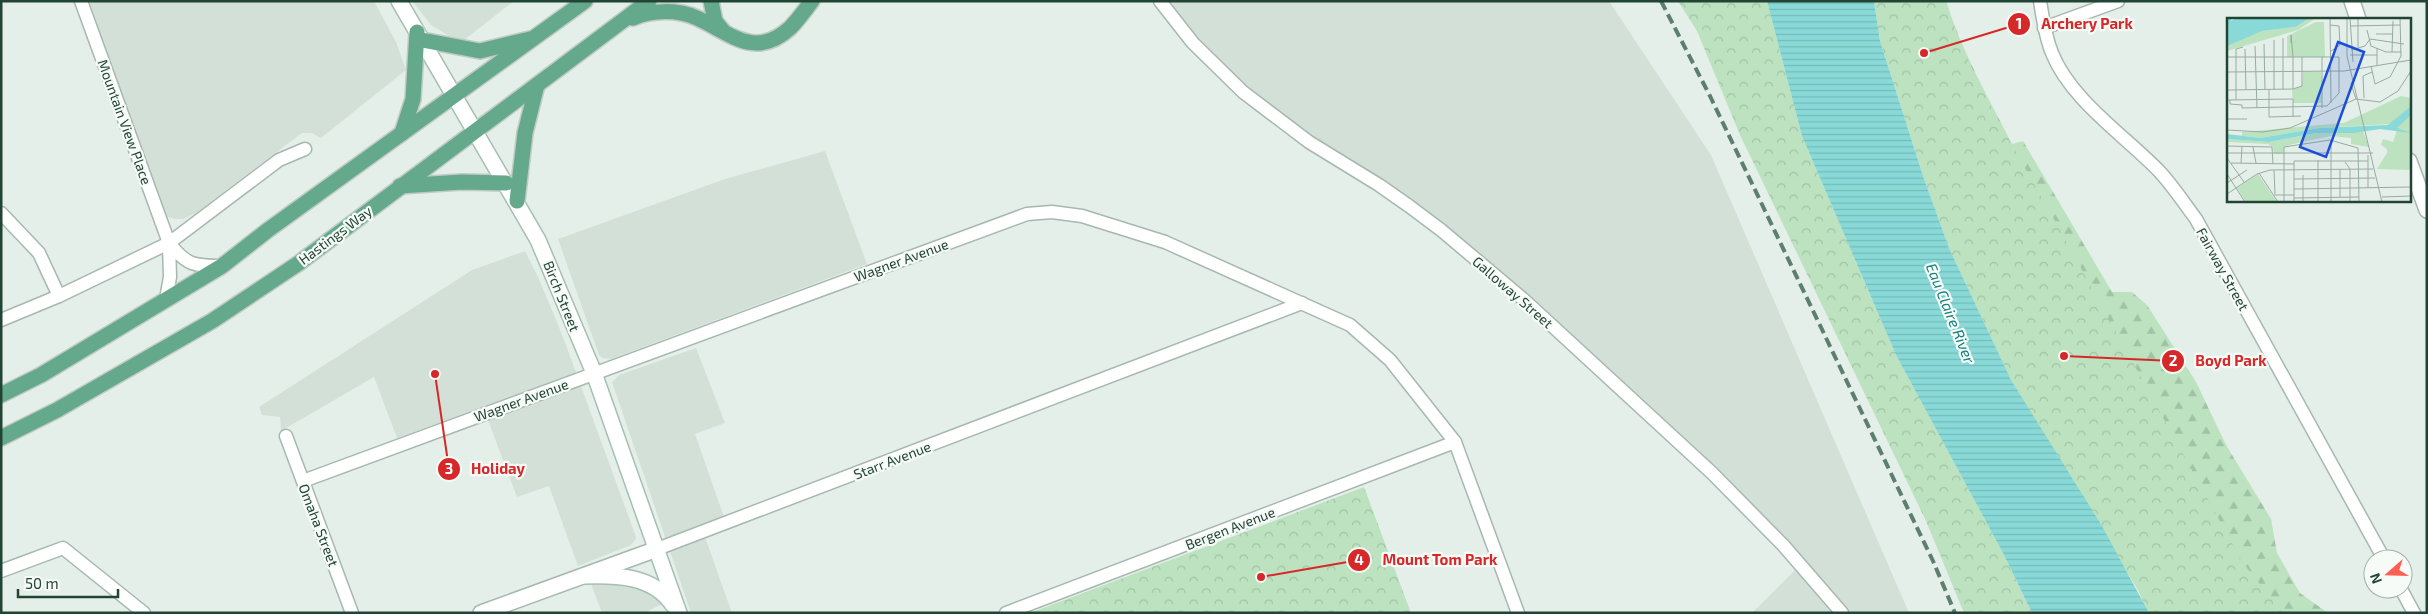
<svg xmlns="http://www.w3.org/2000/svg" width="2428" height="614" viewBox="0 0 2428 614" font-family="'Exo 2',sans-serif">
	<defs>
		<pattern id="forest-firs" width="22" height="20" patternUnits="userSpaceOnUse" patternTransform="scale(1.25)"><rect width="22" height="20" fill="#bce2bf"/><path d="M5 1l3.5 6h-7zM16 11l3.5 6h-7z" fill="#a1c3a5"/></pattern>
		<pattern id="park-crowns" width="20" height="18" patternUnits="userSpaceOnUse" patternTransform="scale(1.25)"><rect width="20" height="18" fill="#bce2bf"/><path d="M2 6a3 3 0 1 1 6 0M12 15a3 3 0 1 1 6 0" fill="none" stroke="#a1c3a5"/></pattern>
		<pattern id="water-rules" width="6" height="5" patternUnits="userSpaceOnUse" patternTransform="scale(1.25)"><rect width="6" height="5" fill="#88d9d7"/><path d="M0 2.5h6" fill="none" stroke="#75bbb9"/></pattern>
	</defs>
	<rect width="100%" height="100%" fill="#e5efe9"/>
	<g fill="#d3e0d7">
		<polygon points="89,1 374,1 396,42 406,70 321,138 312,133 302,133 196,213 183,219 175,219 168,217 164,211"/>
		<polygon points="412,1 514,1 464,40 449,36 431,25"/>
		<polygon points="1160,1 1609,1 1711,155 1909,613 1752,613 1800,565 1783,545 1441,230 1243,92"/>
		<polygon points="825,151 867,264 611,359 602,358 599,355 558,239 725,179"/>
		<polygon points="525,251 539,279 563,337 635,534 636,539 631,545 578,566 549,486 517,497 483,407 397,438 374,377 281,431 280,417 262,415 259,407 472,270"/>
		<polygon points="696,348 725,423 695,434 724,517 701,526 732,613 691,613 612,382 619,375"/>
		<polygon points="619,575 672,599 644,613 602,613 590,581"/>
	</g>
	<path fill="url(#forest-firs)" d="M1874,1H1946C1962,52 1988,97 2012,144L2023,141L2112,292H2132L2147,305L2196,382L2226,445L2271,519L2277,553L2300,593L2328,613H2254L2074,483L2011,380L1969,289Z"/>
	<g fill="url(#park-crowns)">
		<polygon points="1678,1 1767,1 1802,136 1896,355 2004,555 2032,613 1964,613 1926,521 1740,135 1697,31"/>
		<path d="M1874,1H1946C1969,78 2017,151 2055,221C2118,335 2180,449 2243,563L2283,613H2148L2138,590L2011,380L1949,248L1923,176L1880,41Z"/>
		<polygon points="1364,487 1411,613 1030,613"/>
	</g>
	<polygon fill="url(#water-rules)" points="1767,1 1874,1 1880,41 1923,176 1949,248 2011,380 2102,526 2149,613 2032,613 2004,555 1896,355 1802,136"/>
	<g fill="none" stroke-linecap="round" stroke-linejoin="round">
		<defs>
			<g id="minor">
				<path d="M81,1L169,243C187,266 195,266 222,266"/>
				<polyline points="1160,1 1193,43 1243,92 1309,142 1379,185 1409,206 1441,230 1523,299 1712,473 1783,545 1842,613"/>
				<path d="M2040,1C2043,19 2045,36 2052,53C2070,99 2125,136 2159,171C2173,186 2184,203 2196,219L2384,559"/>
				<polyline points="2044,28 2118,1"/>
				<polyline points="1,213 39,253 59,296"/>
				<polyline points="166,299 170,277 169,243"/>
				<polyline points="1,320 59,296 169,243 279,160 305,149"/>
				<polyline points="286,436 352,613"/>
				<polyline points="303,481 1027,214 1052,212 1082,216 1165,242 1350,325 1390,360 1455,442 1518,613"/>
				<polyline points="657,549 1302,303"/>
				<polyline points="1,571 63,548 144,613"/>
				<polyline points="2401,589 2414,613"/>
				<polyline points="1006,613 1455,442"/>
			</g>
			<g id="tertiary">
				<polyline points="2352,1 2358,19"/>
				<polyline points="2409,161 2427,210"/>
				<polyline points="481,613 657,549"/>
			</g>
			<g id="secondary">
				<polyline points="399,1 538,240 594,373 679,613"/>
				<path d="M584,576C616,575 653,575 673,605"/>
			</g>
			<g id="primary">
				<polyline points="711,1 715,21 723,31"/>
				<path d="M633,18C652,10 677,9 697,18C730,33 755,60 790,28C798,20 805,10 812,1"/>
				<polyline points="422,40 480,51 530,39"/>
				<polyline points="402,133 413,99 417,32"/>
				<polyline points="400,186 462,182 506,183"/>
				<polyline points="517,201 525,133 537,85"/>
				<polyline points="1,395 41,375 222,266 268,230 585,1"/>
				<polyline points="1,438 57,410 212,321 299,263 649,1"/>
			</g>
		</defs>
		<use href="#minor" stroke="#a6b8af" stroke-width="15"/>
		<use href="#tertiary" stroke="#a6b8af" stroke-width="18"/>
		<use href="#secondary" stroke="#a5bfb1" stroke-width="18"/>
		<use href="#primary" stroke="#c1cbc6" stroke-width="18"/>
		<use href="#minor" stroke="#fff" stroke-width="12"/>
		<use href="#tertiary" stroke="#fff" stroke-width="15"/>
		<use href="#secondary" stroke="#fff" stroke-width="15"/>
		<use href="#primary" stroke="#65a98c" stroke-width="15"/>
		<polyline stroke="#5c7f6f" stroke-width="4" stroke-dasharray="10 5" stroke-linecap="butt" points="1661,1 1710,96 1933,561 1955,613"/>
	</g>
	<g text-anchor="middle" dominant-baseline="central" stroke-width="4.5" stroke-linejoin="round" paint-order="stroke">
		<g font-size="14" fill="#214434" stroke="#f6fbf8">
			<text transform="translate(125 122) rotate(70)">Mountain View Place</text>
			<text transform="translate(335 235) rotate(-37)">Hastings Way</text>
			<text transform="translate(901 260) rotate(-20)">Wagner Avenue</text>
			<text transform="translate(2223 269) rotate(61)">Fairway Street</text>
			<text transform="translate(1513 292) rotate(41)">Galloway Street</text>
			<text transform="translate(562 296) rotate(68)">Birch Street</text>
			<text transform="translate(521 400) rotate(-20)">Wagner Avenue</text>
			<text transform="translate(892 460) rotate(-21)">Starr Avenue</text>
			<text transform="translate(319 525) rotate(69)">Omaha Street</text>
			<text transform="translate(1230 528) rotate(-21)">Bergen Avenue</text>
		</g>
		<g font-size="15" font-style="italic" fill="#15807f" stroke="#f6fbf8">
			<text transform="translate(1951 313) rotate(68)">Eau Claire River</text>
		</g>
	</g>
	<g transform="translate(2227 18)">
		<rect width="184" height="184" fill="#e5efe9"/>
		<path d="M184,97V152L150,151L160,135V131L154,127L156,121L166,124L170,112L167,111Z" fill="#bce2bf"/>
		<path d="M89,4H97L98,39H60V18ZM31,156L50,184H19L10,170Z" fill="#bce2bf"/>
		<path d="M83,0H89L71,12L0,33V28L5,24L35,13L68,9ZM76,54H94L95,85H66L65,72L75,68ZM174,78L184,80V88L163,106L92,110L33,120L15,118V114L117,105ZM136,113L142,129L124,126V120L104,118L66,126L57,129L56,136H47L46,129L41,126L0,124L1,121L42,124L89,115Z" fill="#bce2bf"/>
		<path d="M0,0H5L4,3L9,0H83L68,9L35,13L0,28ZM184,88V97L170,110L184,115L153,111L127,115H89L42,124L0,121V116L33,120L92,110L161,107Z" fill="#88d9d7"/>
		<path fill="none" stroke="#97aba1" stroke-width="1" d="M103,0L104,85M120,0V38L155,184M123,0L126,44M131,0V29M103,7L112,8L113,27L104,33M123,8L173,7M140,12L144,28L159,34H174M149,16H166M56,20V72M47,22V72M64,25V17L66,39M37,26L38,72M28,28L30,90M18,31L19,72M124,32L138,28L143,21L177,26M165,34L166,3M123,37H150M0,39H112M66,39V71M95,39V90M150,47V30M144,48L148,66L163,59L174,38L173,0M0,54L117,53L184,42M127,60L124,66L129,81M0,72L66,71L75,68V39M42,72V99L74,98M137,80L136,58L145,54M9,81V31L16,29M0,82L66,81V99M3,82V86L15,87V90L100,88L112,75V39M0,101H20M0,112L36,114L63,110L129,81L153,84L171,73L184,53M104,122V184M0,128L45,129L46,146M26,129L29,145M0,135H146M0,140L17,164M91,142V184M118,144L123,151V184M4,145L67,146M14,145L15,128M113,151V179M47,152L48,176M32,155L51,184M0,156L18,184M76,157V184M67,161L148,160M0,165L20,152M141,170V137M67,171L184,169M0,176L30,156L43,152L146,151M47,177H67M155,179L184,178M67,180L132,179M57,184V129L103,122L131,130L132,184M67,184V143H141"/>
		<path fill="#1d4ed8" fill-opacity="0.15" stroke="#1d4ed8" stroke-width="2.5" d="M111,24L137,34L99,139L73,129Z"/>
		<rect width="184" height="184" fill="none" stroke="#214434" stroke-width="2.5"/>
	</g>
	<path fill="none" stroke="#d62828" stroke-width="2" d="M1924 53L2019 24M2064 356L2173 361M435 374L449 469M1261 577L1359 560"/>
	<g fill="#d62828" stroke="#f6fbf8" stroke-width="2">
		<circle cx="1924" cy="53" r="5"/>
		<circle cx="2064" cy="356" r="5"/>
		<circle cx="435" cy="374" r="5"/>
		<circle cx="1261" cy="577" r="5"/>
		<circle cx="2019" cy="24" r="12"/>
		<circle cx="2173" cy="361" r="12"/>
		<circle cx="449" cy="469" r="12"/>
		<circle cx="1359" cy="560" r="12"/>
	</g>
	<g font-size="15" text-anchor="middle" font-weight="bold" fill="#fff">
		<text x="2019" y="29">1</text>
		<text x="2173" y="366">2</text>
		<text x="449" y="474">3</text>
		<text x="1359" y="565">4</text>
	</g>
	<g font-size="15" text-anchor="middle" font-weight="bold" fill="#d62828" stroke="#f6fbf8" stroke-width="4.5" stroke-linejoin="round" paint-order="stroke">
		<text x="2087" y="29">Archery Park</text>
		<text x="2231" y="366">Boyd Park</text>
		<text x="498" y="474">Holiday</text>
		<text x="1440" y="565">Mount Tom Park</text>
	</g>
	<rect width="2428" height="614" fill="none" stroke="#214434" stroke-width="5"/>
	<g transform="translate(2388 574) rotate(250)"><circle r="24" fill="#f6fbf8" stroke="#a1b2aa"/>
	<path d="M0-4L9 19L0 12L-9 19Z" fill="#ff5f53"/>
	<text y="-8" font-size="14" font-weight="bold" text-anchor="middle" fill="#214434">N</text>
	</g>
	<path d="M18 589v8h100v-8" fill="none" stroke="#214434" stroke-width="2.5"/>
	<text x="25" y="589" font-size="15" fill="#214434" stroke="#f6fbf8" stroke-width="4" paint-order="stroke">50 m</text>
</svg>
